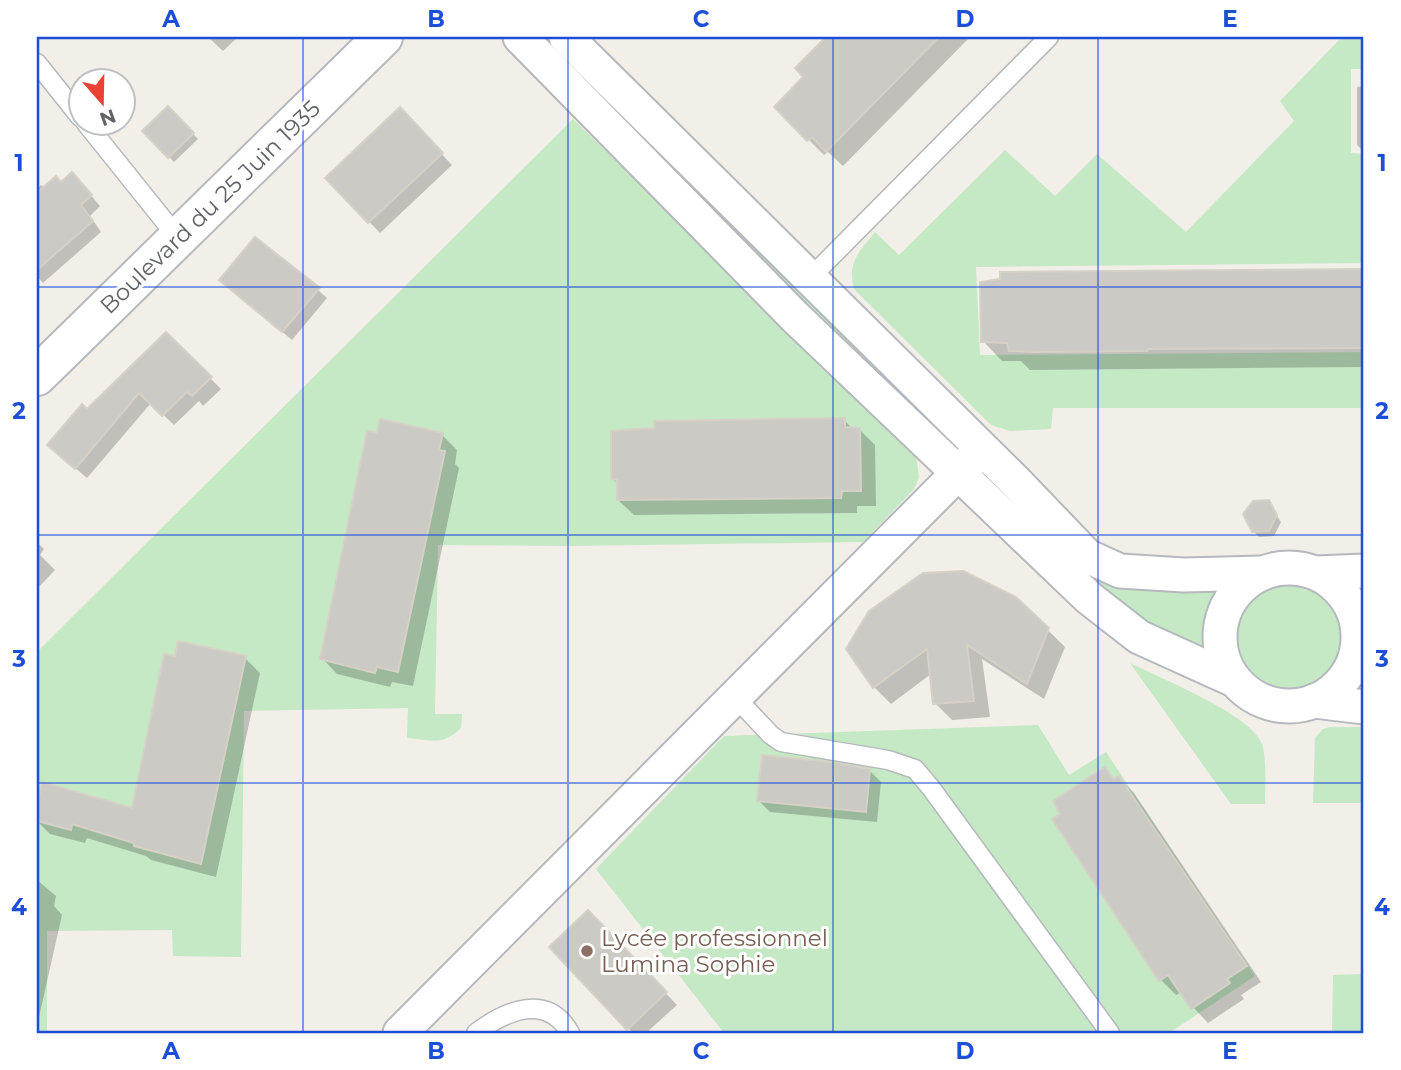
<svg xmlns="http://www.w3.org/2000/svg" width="1401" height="1070" viewBox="0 0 1401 1070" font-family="Montserrat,sans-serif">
	<rect width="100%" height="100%" fill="#f1efe8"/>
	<g fill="#c5e8c5">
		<path d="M1342,37H1364V69H1351V153L1364,154V263L976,267L980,355L1364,352V408H1053L1051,429L1010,431L991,425L854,289C847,261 859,253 875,232L899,255L1005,150L1055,196L1097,154L1186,232L1294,121L1280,101Z"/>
		<path d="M573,119L916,455L919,477L914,489L863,542L570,546L438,545L435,714H462L461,728C443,746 431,740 407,738L408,708L244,711L241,957L173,956L172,930L47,931V1033H37V652Z"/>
		<polygon points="625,119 959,448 951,449 624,124"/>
		<path d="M1066,556L1227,583C1209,612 1205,627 1213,660L1153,633Z"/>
		<circle cx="1292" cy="635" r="54"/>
		<path d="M1130,663C1160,678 1252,715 1262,744C1267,761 1265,786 1265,804H1231Z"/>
		<polygon points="1038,725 1069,775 1106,752 1255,976 1169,1033 724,1033 596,869 724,736"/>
		<polygon points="1330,727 1364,727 1364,803 1313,803 1315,738 1323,729"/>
		<polygon points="1364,974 1364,1033 1332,1033 1333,975"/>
	</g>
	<g fill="#0003">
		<polygon points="208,37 238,37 223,51"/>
		<polygon points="829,37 970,37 843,166 828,152 824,155 776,107 806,77 798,68"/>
		<polygon points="1364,86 1364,152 1357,145 1357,87"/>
		<polygon points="168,108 198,139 174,162 144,131"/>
		<polygon points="400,110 452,165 380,233 327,178"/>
		<polygon points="61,184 82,185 100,206 90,216 101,232 43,283 37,276 37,189 41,185 45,188"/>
		<polygon points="1364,271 1364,367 1030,370 1021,361 1002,361 983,341 1002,273"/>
		<polygon points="230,288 318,290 327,298 292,340"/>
		<polygon points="166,334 221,389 203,406 199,401 174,425 151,403 87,478 60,455"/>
		<polygon points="844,420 853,429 859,429 875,445 876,506 857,506 857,513 634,515 618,500 619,485 612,478"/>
		<polygon points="442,435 457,450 455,464 459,468 413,686 392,682 390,687 337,674 322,658"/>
		<polygon points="1268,502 1281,522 1274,536 1259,537 1253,531"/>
		<polygon points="37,542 44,549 40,555 55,570 37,589"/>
		<polygon points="1015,598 1065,647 1044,699 982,659 990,717 952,720 935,703 931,674 891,704 874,687 870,612"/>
		<polygon points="176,658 245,658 260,673 216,877 151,860 146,856 87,838 85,843 50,834 37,821 44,784 133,810"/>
		<polygon points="869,770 881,782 877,822 770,812 759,801"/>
		<polygon points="1104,770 1115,780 1119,778 1134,793 1261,982 1241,995 1244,999 1208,1023 1193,1007 1182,992 1176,995 1160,979 1063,814"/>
		<polygon points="37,880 56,896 54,906 62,915 37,1026"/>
		<polygon points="588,912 677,1005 646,1033 633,1033 551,947"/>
	</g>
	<g fill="#cccac5" stroke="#d6d1c6" stroke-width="2">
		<polygon points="826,37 939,37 826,152 812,137 807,141 774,107 803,77 795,68"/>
		<polygon points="168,106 194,133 168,158 142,131"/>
		<polygon points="400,107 443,153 368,223 325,178"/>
		<polygon points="72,172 92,195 81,205 93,221 37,270 37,193 56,176 61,182"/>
		<polygon points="255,237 320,288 282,332 219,280"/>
		<polygon points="1364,269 1364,348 1148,349 1147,351 1035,352 1009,351 1007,343 981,342 980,282 1000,279 1000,272"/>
		<polygon points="166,332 212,377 192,396 187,392 162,416 139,393 75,469 47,445 82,404 87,409"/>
		<polygon points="845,418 845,427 860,428 861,491 842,491 841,498 617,500 617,480 611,479 611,431 654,428 654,421"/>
		<polygon points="380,419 443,433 439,450 445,451 398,672 377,667 375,673 320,659 367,431 377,433"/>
		<polygon points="1269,500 1277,515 1269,531 1252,532 1243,514 1253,501"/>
		<polygon points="963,571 1016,597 1049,628 1027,684 967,645 974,701 933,704 927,649 873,688 846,649 869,611 923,573"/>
		<polygon points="178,641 246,656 201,864 134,846 134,843 72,824 71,830 37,821 37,805 42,782 132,808 164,654 175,656"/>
		<polygon points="762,755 831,762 870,769 866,812 757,801"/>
		<polygon points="1105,767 1113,779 1119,776 1247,966 1227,979 1230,983 1191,1009 1168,975 1159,981 1052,819 1060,814 1053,801"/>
		<polygon points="588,910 667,992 627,1030 549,947"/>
	</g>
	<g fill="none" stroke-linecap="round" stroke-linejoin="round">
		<defs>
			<g id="lane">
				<polyline points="37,63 80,117"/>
				<polyline points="85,122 178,238"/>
				<polyline points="811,277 1049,37"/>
				<polyline points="735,697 771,735 781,742 888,760 915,769 931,788 1110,1033"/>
				<path d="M476,1033C505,1011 547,992 570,1033"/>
			</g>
			<g id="street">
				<polyline points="520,37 795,317 1089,598 1139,637 1234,680"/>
				<polyline points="566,37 1017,483 1087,556 1120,571 1184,575 1263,573"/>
				<circle cx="1289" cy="637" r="69"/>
				<polyline points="1316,573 1364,571"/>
				<polyline points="1314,701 1364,707"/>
				<polyline points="400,1033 975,456"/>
			</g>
			<polyline id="secondary" points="37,376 383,37"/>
		</defs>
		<use href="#lane" stroke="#b5b8bc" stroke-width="21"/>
		<use href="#street" stroke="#b5b8bc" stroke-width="37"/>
		<use href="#secondary" stroke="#b6babf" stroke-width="42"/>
		<use href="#lane" stroke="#fff" stroke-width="18"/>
		<use href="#street" stroke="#fff" stroke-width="33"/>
		<use href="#secondary" stroke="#fff" stroke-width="38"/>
	</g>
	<path fill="none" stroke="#1d4ed8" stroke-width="2" stroke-opacity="0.55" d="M303,37V1033M568,37V1033M833,37V1033M1098,37V1033M37,287H1364M37,535H1364M37,783H1364"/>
	<circle fill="#8d6e63" stroke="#fff" stroke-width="2.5" cx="587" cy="951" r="7"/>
	<g text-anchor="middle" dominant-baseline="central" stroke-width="6" stroke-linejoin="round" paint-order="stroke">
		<g font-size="23" fill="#5f6368" stroke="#fff">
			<text transform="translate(210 207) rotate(-44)">Boulevard du 25 Juin 1935</text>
		</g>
		<g font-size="23" fill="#785e54" stroke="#fff" text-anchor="start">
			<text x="601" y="938">Lycée professionnel<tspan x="601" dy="26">Lumina Sophie</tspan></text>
		</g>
	</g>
	<rect width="1401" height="1070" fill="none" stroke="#ffffff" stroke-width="77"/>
	<g transform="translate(102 102) rotate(160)"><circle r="33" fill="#ffffff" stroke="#bfc1c3" stroke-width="2"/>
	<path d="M0-5L12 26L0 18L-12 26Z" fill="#ea4335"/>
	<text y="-10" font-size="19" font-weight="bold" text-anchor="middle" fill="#5f6368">N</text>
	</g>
	<rect x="38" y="38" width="1324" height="994" fill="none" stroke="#1d4ed8" stroke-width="2.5"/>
	<g font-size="23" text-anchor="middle" font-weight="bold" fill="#1d4ed8">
		<text x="171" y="27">A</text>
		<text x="436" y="27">B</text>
		<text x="701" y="27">C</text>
		<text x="965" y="27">D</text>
		<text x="1230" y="27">E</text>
		<text x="19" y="171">1</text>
		<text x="1382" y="171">1</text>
		<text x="19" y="419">2</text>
		<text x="1382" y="419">2</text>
		<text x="19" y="667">3</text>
		<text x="1382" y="667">3</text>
		<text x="19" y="915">4</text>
		<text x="1382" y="915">4</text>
		<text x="171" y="1059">A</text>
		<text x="436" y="1059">B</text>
		<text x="701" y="1059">C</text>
		<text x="965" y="1059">D</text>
		<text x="1230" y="1059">E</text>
	</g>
</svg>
